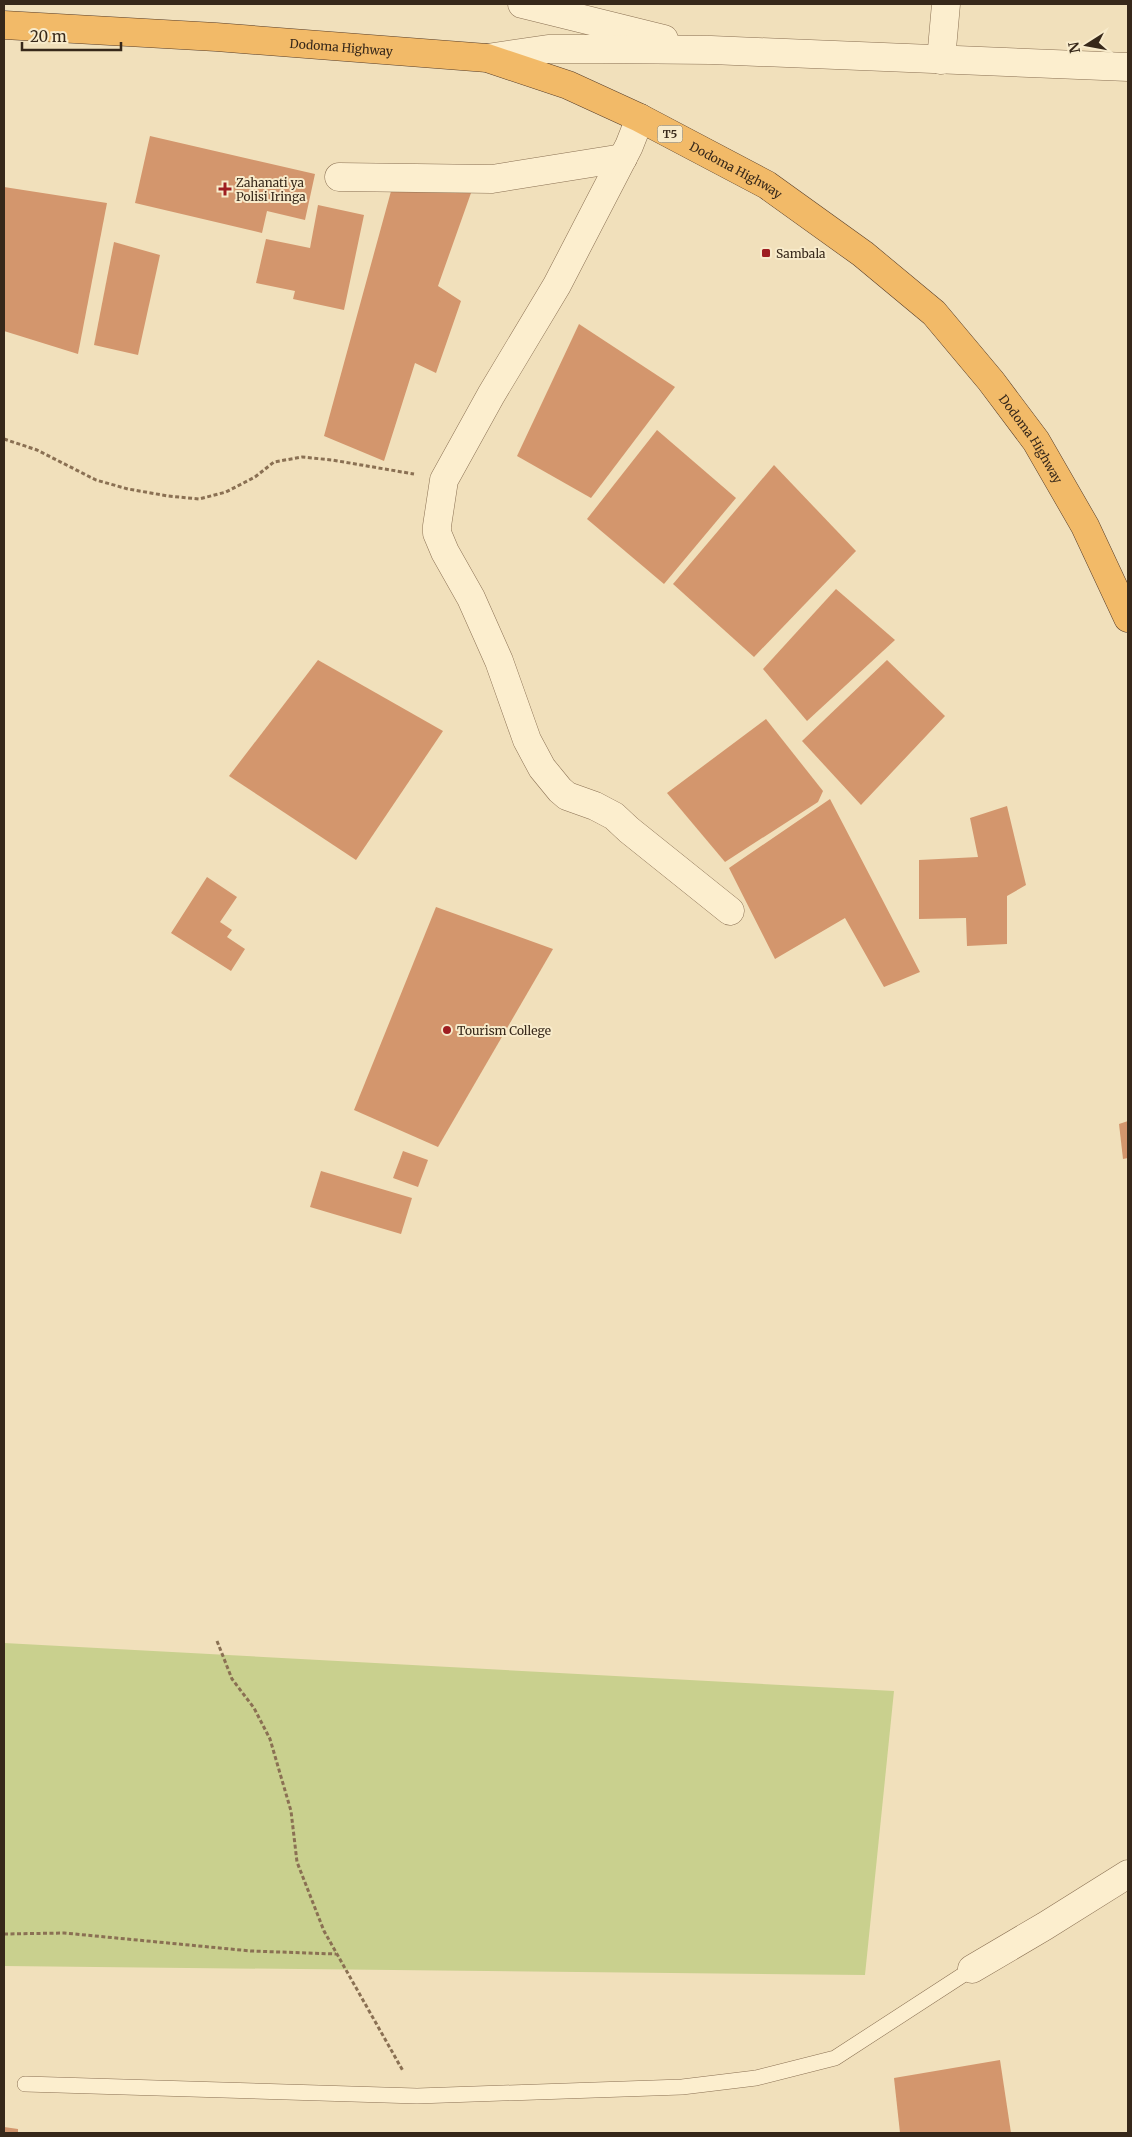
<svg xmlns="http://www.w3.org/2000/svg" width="1132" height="2137" viewBox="0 0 1132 2137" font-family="Merriweather,serif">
	<rect width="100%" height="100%" fill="#f1e0bb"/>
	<polygon fill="#c9d08e" points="4,1643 894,1691 865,1975 4,1966"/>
	<g fill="#d3966d">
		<polygon points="150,136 315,174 305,220 267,211 262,233 135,203"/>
		<polygon points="396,173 471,193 438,286 461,301 436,373 415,363 384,461 324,436"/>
		<polygon points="4,187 107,203 78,354 4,331"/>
		<polygon points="318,205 364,215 344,310 293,299 295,291 256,283 266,239 310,248"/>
		<polygon points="114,242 160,255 138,355 94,345"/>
		<polygon points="579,324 675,387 591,498 517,456"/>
		<polygon points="657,430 736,498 664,584 587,519"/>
		<polygon points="774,465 856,551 754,657 673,584"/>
		<polygon points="836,589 895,640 807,721 763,669"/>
		<polygon points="318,660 443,731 356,860 229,776"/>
		<polygon points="887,660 945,716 861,805 802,741"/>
		<polygon points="766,719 823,791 818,802 725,862 667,793"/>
		<polygon points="830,799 920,972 884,987 845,918 775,959 729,868"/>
		<polygon points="1007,806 1026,885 1007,896 1007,944 967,946 966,918 919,919 919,860 978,857 970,818"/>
		<polygon points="207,877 237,897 220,922 232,930 227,937 245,949 231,971 171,933"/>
		<polygon points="436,907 553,949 438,1147 354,1110"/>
		<polygon points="1128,1121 1128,1158 1123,1159 1119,1124"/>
		<polygon points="403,1151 428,1160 418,1187 393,1178"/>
		<polygon points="321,1171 412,1198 401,1234 310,1207"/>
		<polygon points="1000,2060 1011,2133 900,2133 894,2078"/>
		<polygon points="4,2127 18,2129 18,2133 4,2133"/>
	</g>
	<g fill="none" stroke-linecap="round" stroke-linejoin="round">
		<defs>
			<polyline id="service" points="25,2084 417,2096 682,2087 756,2078 835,2058 972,1969"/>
			<g id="minor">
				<polyline points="522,4 664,39"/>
				<polyline points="487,58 548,49 602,49 711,50 1128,67"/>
				<polyline points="941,60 946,4"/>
				<polyline points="640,118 629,146 557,285 491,395 444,480 437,526 437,533 445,552 471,598 499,661 527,740 542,768 560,790 567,796 595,806 614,816 629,830 730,911"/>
				<polyline points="339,177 492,179 623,158"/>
				<polyline points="972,1969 1045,1926 1128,1874"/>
			</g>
			<g id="trunk">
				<path id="s1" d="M4,25L216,37L487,58L568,85L640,118L767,185L863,254L934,313L991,381L1036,441L1085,526L1128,618"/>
			</g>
		</defs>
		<use href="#service" stroke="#8a7053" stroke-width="16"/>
		<use href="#minor" stroke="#8a7053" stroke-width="29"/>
		<use href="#trunk" stroke="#573d29" stroke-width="29"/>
		<g stroke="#8a7053" stroke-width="3" stroke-dasharray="4 2.5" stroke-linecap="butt">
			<polyline points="4,439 37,450 96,480 128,489 168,496 199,499 226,492 255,477 274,462 302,457 332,460 414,474"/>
			<polyline points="217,1641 232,1679 254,1708 270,1739 291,1811 297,1862 324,1931 403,2071"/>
			<polyline points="4,1934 64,1933 251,1951 336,1954"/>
		</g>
		<use href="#service" stroke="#fceece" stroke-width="15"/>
		<use href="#minor" stroke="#fceece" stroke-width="28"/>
		<use href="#trunk" stroke="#f2ba68" stroke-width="28"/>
	</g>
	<g fill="#9e1e21" stroke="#f8ebcb" stroke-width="2">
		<path d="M222.5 181.5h5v5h5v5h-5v5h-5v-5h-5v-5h5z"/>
		<rect x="761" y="248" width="10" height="10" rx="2.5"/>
		<circle cx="447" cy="1030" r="5"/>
	</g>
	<g text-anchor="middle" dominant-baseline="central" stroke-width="4" stroke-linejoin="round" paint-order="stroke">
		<rect fill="#f8ebcb" stroke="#71624f" stroke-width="1" x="657.5" y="125.5" width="25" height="17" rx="4"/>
		<g font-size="11" font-weight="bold" fill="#37281a">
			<text x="670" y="134">T5</text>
		</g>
		<g font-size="12" fill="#37281a" stroke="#f8ebcb">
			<text stroke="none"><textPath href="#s1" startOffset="338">Dodoma Highway</textPath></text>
			<text stroke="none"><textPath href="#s1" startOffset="758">Dodoma Highway</textPath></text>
			<text stroke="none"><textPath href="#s1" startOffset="1162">Dodoma Highway</textPath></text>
		</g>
		<g font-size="12" fill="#37281a" stroke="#f8ebcb" text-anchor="start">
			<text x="236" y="182">Zahanati ya<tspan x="236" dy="14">Polisi Iringa</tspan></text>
			<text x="776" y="253">Sambala</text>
			<text x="457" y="1030">Tourism College</text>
		</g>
	</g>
	<rect width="1132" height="2137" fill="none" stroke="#37281a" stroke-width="10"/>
	<g transform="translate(1087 45) rotate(259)" stroke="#f8ebcb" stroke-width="4" paint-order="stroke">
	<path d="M0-4L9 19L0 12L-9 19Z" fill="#37281a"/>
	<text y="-8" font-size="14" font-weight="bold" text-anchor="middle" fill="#37281a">N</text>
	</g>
	<path d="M22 42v8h99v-8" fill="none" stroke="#37281a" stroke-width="2.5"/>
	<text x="30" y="42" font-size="15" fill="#37281a" stroke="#f8ebcb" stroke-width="4" paint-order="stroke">20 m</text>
</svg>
